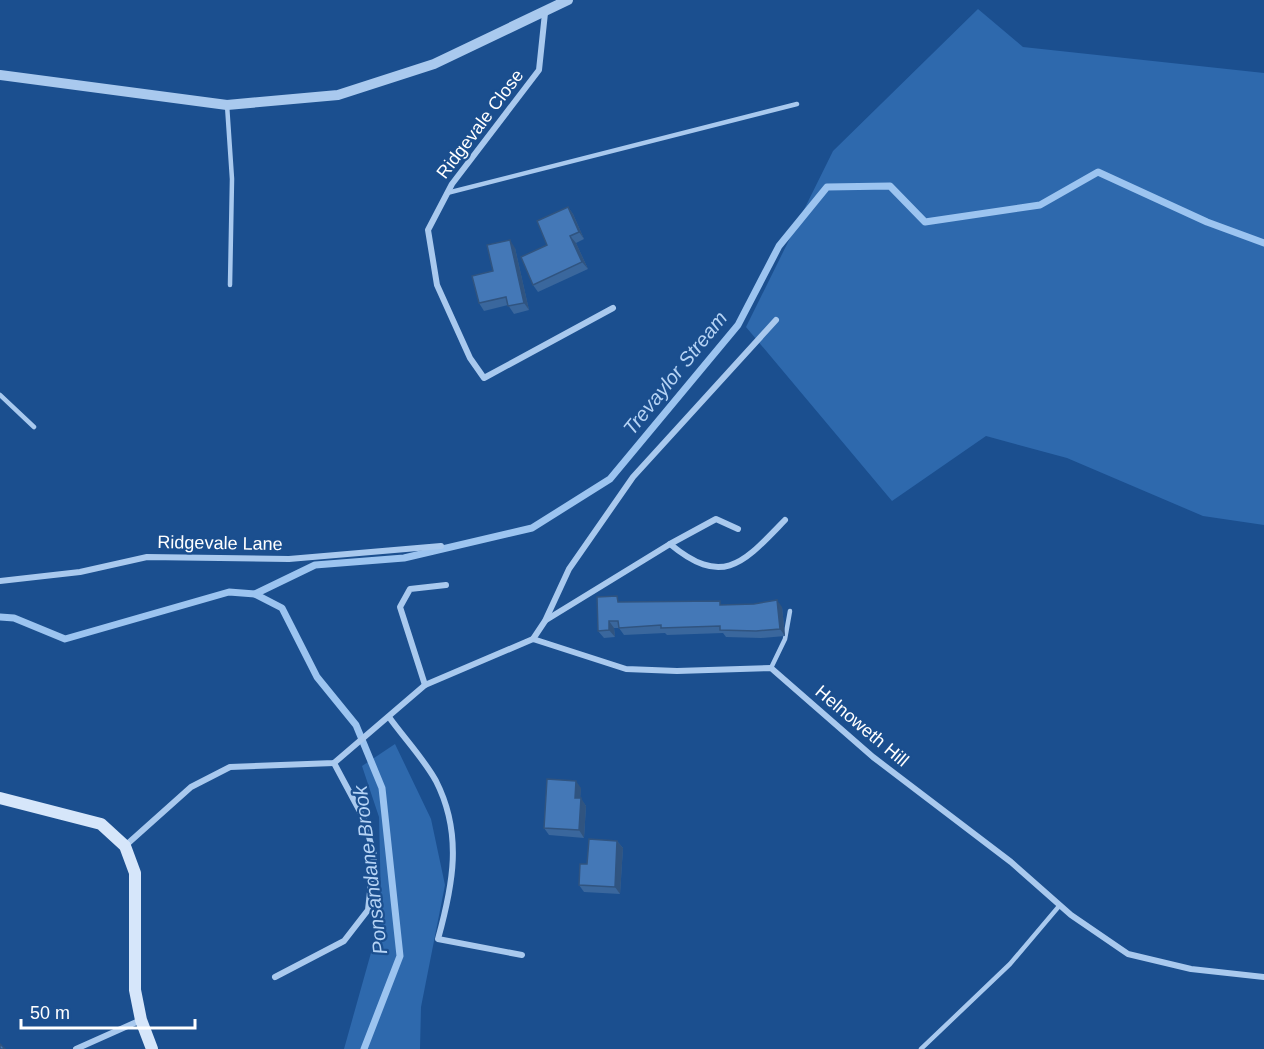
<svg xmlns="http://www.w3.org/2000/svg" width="1264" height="1049" viewBox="0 0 1264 1049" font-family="Helvetica,sans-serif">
	<rect width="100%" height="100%" fill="#1b4f8f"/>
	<g fill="#2e69ad">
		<polygon points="978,9 1023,47 1264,73 1264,525 1203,516 1067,458 986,436 892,501 746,327 833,151"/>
		<polygon points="395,744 431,819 445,885 421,1007 420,1049 344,1049 376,935 381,902 379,817 362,766"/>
	</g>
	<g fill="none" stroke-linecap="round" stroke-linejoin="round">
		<g stroke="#9cc4f0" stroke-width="7">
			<polyline points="255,594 315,565 404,558 532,528 610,479 738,325 779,246 827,187 890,186 925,222 1040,205 1098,172 1207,222 1264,243"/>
			<polyline points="0,617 14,618 65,639 229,592 255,594 282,608 317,677 356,725 382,788 400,956 364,1049"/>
		</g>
		<g stroke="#a9c9ee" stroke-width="4.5">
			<polyline points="227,105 232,179 230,285"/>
			<polyline points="447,193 797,104"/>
			<polyline points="0,395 34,427"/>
			<polyline points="771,668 785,639 790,611"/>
			<polyline points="921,1049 1010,964 1060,905"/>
		</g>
		<g stroke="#a9c9ee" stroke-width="6">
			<polyline points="545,13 539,70 452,184 428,230 437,285 470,358 484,378 613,308"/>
			<polyline points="670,544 716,519 738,529"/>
			<polyline points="0,581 80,572 147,557 289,559 441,546"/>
			<path d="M546,620L670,544C724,589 745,561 785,520"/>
			<polyline points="533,639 626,669 677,671 771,668 873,757 1011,862 1071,915 1128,954 1191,969 1264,977"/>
			<polyline points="533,639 545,621 569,569 633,477 776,320"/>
			<polyline points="425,685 400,607 410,589 446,585"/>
			<path d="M389,717C404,738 424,759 436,781C463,834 453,885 438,939L522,955"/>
			<polyline points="125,846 191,787 230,767 334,763 425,685 533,639"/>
			<polyline points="275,977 344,941 368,910 374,855 364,819 334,763"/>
			<polyline points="76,1049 141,1020"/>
		</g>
		<polyline stroke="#a9c9ee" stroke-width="10" points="0,75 227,105 338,95 434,64 568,0"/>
		<polyline stroke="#d6e6fa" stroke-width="12" points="0,798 101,824 125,846 135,873 135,990 141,1020 152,1049"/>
	</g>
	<g fill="#3a679d">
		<polygon points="568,207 573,214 584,239 576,243 588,269 538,292 533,285 547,245"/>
		<polygon points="515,248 529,310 514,314 508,305 484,311 479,303 493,271"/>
		<polygon points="621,602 782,607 785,636 761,638 726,637 723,633 667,635 665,633 624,635 619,628 614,628 615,637 604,638 598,631"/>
		<polygon points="581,788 580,798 586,806 584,838 549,835 544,828"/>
		<polygon points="617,841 623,848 620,894 584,892 579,885 587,864"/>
	</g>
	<g fill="#305480">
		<polygon points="568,207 573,214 584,239 579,232"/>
		<polygon points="570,236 576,243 588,269 582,262"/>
		<polygon points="510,240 515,248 529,310 524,303"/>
		<polygon points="777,600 782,607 785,636 780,629"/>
		<polygon points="609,621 614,628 615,637 609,630"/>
		<polygon points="576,781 581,788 580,805 575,798"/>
		<polygon points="581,798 586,806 584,838 579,830"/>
		<polygon points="617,841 623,848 620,894 615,887"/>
	</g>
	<g fill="#4478b7" stroke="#305480" stroke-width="1.5">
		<polygon points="568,207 579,232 570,236 582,262 533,285 521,257 547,245 537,221"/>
		<polygon points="510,240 524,303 508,306 506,297 479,303 472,276 493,271 487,245"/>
		<polygon points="617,596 618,602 720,601 720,605 754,604 777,600 780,629 756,631 720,630 720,626 661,628 661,625 619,628 618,621 609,621 609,630 598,631 597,597"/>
		<polygon points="547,779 576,781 575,798 581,798 579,830 544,828"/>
		<polygon points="589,839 617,841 615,887 579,885 580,864 587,864"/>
		<polygon points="0,1044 5,1049 0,1049"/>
	</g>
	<g text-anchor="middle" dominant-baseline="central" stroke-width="4.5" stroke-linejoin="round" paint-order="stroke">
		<g font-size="18" fill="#fff" stroke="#1b4f8f">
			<text transform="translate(480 124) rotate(-53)">Ridgevale Close</text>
			<text transform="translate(220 543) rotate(1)">Ridgevale Lane</text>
			<text transform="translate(862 726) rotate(40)">Helnoweth Hill</text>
		</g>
		<g font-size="20" font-style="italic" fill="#b5d3f5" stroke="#1b4f8f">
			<text transform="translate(675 373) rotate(-51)">Trevaylor Stream</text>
			<text transform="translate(370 870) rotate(-97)">Ponsandane Brook</text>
		</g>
	</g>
	<path d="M21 1019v9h174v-9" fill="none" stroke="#ffffff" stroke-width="3"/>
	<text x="30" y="1019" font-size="18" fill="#ffffff" stroke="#1b4f8f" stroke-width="4.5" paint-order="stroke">50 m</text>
</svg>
